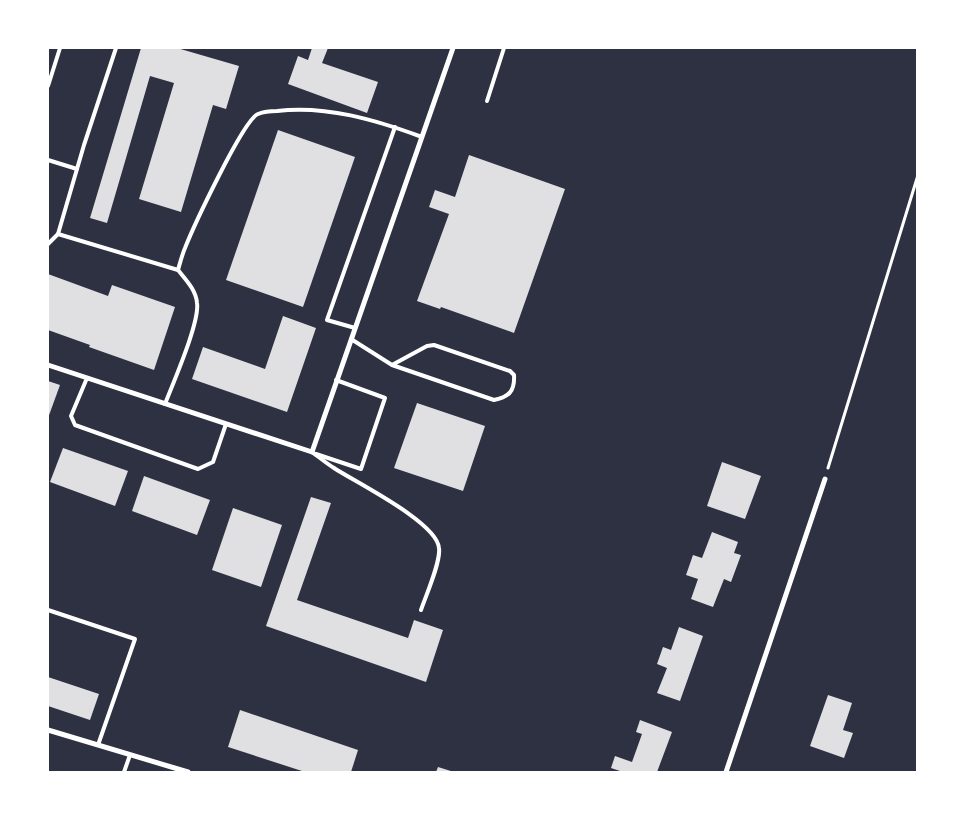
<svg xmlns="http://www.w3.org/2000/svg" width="965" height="820" viewBox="0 0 965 820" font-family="'Titillium Web',sans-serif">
	<rect width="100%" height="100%" fill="#2d3142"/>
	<g fill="#e0e0e3">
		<polygon points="141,48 177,48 239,66 226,109 213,105 181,212 139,199 174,83 150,76 107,223 90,218"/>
		<polygon points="312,48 328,48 322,63 378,82 367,113 288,84 298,56 308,60"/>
		<polygon points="278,130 355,157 303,307 226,280"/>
		<polygon points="469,155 565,189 514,333 441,307 440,309 417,301 449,214 429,207 435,190 455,197"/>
		<polygon points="48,274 108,296 112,285 175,307 154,370 89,347 90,345 48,330"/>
		<polygon points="283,316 316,328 287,412 192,379 203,347 265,369"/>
		<polygon points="48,381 60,385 48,418"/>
		<polygon points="417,403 485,426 463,491 394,468"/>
		<polygon points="63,448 128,471 115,506 50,482"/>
		<polygon points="722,462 761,476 745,519 707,506"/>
		<polygon points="144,476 210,500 197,535 132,511"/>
		<polygon points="311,497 331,503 297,600 408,638 414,620 443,630 426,682 266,626"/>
		<polygon points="233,508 282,525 261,587 212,570"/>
		<polygon points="712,532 738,542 734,553 741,555 731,582 724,579 713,607 691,599 698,579 686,575 693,555 702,558"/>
		<polygon points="679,627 703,636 680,701 657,693 667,668 657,664 663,647 671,650"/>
		<polygon points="48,677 99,694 90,720 48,706"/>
		<polygon points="828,695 852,703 843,730 853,733 844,758 810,746"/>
		<polygon points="240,710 358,750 351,772 305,772 228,747"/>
		<polygon points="640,720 672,732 657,772 623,772 611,768 615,756 632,762 642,734 636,732"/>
		<polygon points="438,767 454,772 436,772"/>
	</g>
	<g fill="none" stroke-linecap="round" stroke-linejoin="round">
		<polyline stroke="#fff" stroke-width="3" points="828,468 918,175"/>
		<g stroke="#fff" stroke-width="4">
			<polyline points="48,86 60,48"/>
			<polyline points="487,101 504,48"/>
			<polyline points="48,160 77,169"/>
			<polyline points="58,234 178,270"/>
			<polyline points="48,244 58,234 84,145 116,48"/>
			<polyline points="355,328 327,320 395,127"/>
			<path d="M351,339L392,365L494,400C509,397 515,391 514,375L510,371L434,345L427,346L392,365"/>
			<polyline points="87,378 71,416 75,425 198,469 213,462 226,424"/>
			<path d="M165,404C173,383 200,322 197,303C196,290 186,280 178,270C180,263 182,255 185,248C193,228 243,120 258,114C263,112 271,111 277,111C326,105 376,120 422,137"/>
			<path d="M312,452C319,457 326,463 334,468C355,482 437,522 439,548C441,562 426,595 421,610"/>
			<polyline points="316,454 361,469 385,398 336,380"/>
			<polyline points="48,610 135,639 98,745"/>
			<polyline points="124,772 130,755"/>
		</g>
		<g stroke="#fff" stroke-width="5">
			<polyline points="48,365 312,452 453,48"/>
			<polyline points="48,730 188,772"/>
			<polyline points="726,772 825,479"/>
		</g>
	</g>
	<rect width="965" height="820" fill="none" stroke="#ffffff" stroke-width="98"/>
</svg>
